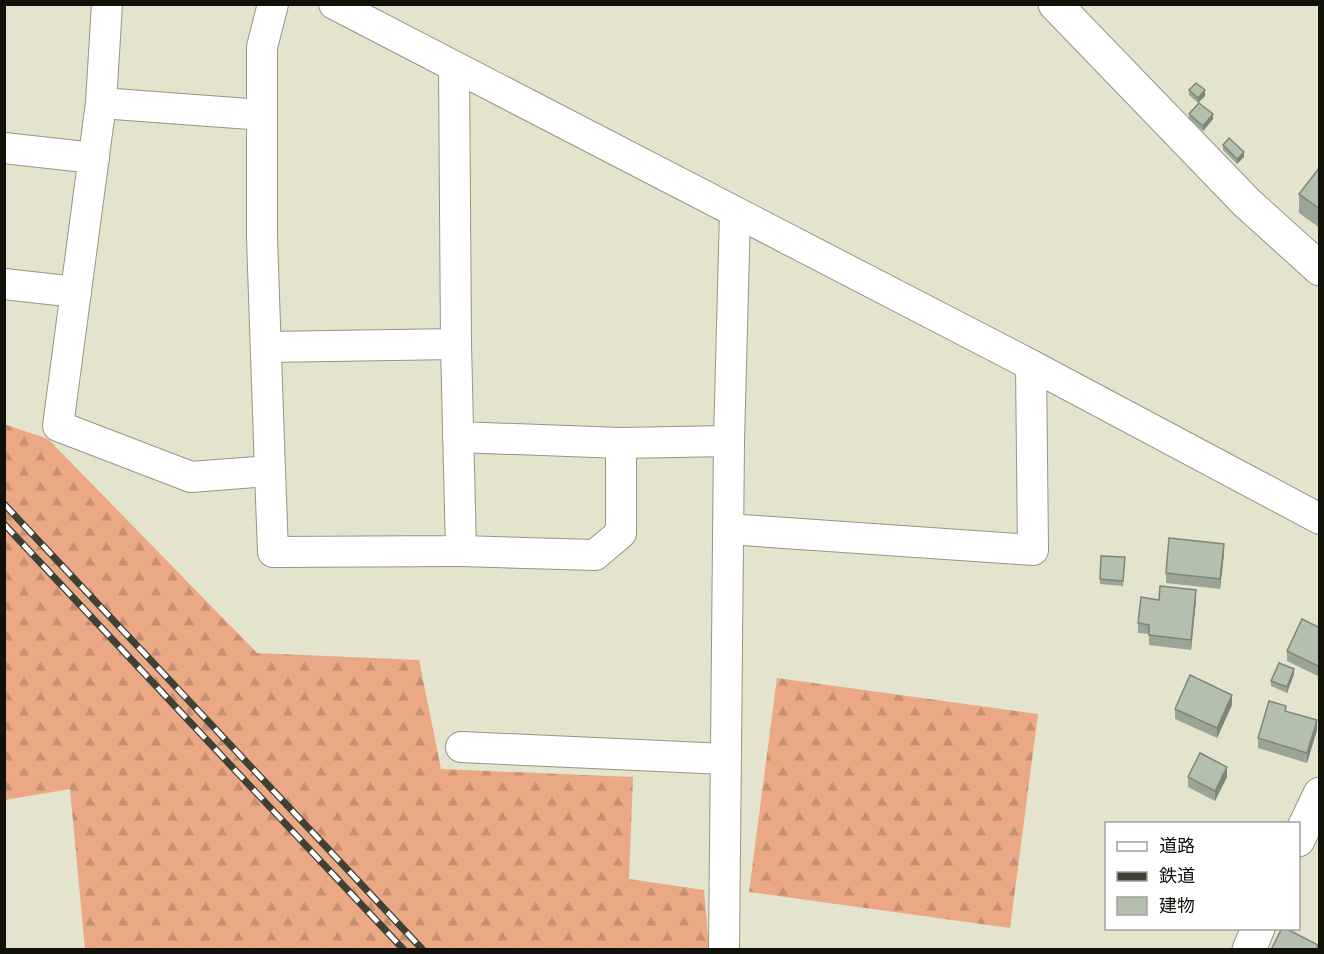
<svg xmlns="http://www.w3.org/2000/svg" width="1324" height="954" viewBox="0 0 1324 954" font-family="Lora,'Noto Sans JP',serif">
	<defs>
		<pattern id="forest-firs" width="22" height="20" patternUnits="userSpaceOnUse" patternTransform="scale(1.5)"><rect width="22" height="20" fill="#eba885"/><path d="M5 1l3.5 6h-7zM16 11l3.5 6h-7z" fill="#c89072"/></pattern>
	</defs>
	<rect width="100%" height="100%" fill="#e4e3cd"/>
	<g fill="url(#forest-firs)">
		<polygon points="4,424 48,439 257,653 419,660 441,769 633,777 629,879 704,890 709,949 85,949 70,789 5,800"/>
		<polygon points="777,678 1038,714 1010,928 749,892"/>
	</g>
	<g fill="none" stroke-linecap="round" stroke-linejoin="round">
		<defs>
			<g id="street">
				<polyline points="107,4 101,103 58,426 191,477 270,471 262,238 262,47 273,4"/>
				<polyline points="334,4 1031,365 1320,519"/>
				<polyline points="101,103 262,115"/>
				<polyline points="4,148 94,158"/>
				<polyline points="4,284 76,292"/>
				<polyline points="266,347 456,344"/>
				<polyline points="458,437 621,443 621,533 595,555 461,551"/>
				<polyline points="621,443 729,441"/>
				<polyline points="270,471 273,552 461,551 456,344 454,67"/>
				<polyline points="728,529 1033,550 1031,365"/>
				<polyline points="461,747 726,759"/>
				<polyline points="724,950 729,441 735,212"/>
			</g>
			<g id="secondary">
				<polyline points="1055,4 1247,203 1320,269"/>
				<polyline points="1298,840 1320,794"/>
				<polyline points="1249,950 1258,928"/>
			</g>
		</defs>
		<use href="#street" stroke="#979681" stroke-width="32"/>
		<use href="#secondary" stroke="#979681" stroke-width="35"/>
		<use href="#street" stroke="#fff" stroke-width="30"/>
		<use href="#secondary" stroke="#fff" stroke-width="33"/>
		<defs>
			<g id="rail">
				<polyline points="4,504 423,950"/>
				<polyline points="4,524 404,950"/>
			</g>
		</defs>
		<use href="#rail" stroke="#414035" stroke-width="7"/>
		<use href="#rail" stroke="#fff" stroke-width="4.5" stroke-dasharray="14" stroke-linecap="butt"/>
	</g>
	<g fill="#9ba595">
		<polygon points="1189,90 1205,96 1198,103 1189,95"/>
		<polygon points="1189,114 1213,119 1203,131 1189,119"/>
		<polygon points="1223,145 1244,157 1237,164 1223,150"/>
		<polygon points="1320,167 1320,228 1299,213 1299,194"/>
		<polygon points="1224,554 1220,589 1166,583 1166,573"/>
		<polygon points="1125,562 1123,586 1100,584 1100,579"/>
		<polygon points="1159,600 1196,600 1191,650 1149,645 1149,634 1138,633 1138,623"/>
		<polygon points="1320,628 1320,677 1287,661 1287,651"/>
		<polygon points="1294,674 1287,693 1271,686 1271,681"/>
		<polygon points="1232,705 1217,738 1175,719 1175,709"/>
		<polygon points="1286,711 1317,730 1307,763 1258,748 1258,738"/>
		<polygon points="1188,777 1227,777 1215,801 1188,787"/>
	</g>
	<g fill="#7e8679">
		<polygon points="1205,90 1205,96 1198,103 1198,98"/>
		<polygon points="1213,114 1213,119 1203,131 1203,126"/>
		<polygon points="1244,152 1244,157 1237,164 1237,159"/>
		<polygon points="1224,544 1224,554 1220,589 1220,579"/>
		<polygon points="1196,590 1196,600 1191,650 1191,640"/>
		<polygon points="1294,669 1294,674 1287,693 1287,687"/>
		<polygon points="1232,695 1232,705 1217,738 1217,728"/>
		<polygon points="1317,720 1317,730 1307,763 1307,753"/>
		<polygon points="1227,767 1227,777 1215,801 1215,791"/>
	</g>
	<g fill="#b4c0ad" stroke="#7e8679" stroke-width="1.5">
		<polygon points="1196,83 1205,90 1198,98 1189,90"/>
		<polygon points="1199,103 1213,114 1203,126 1189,114"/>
		<polygon points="1229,138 1244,152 1237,159 1223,145"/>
		<polygon points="1320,167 1320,209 1299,194"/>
		<polygon points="1169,538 1224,544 1220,579 1166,573"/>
		<polygon points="1101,556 1125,557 1123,581 1100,579"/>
		<polygon points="1160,586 1196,590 1191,640 1149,635 1149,625 1138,623 1141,597 1159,600"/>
		<polygon points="1302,619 1320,628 1320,667 1287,651"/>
		<polygon points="1279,663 1294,669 1287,687 1271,681"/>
		<polygon points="1190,675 1232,695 1217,728 1175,709"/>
		<polygon points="1269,701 1286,706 1285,711 1317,720 1307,753 1258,738"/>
		<polygon points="1200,753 1227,767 1215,791 1188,777"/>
		<polygon points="1282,928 1285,928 1318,945 1316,950 1271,950"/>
	</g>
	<rect width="1324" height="954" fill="none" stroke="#111009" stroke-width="12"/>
	<rect x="1105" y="822" width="195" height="108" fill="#ffffff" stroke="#a09f9d" stroke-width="1.5"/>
	<rect x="1117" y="842" width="30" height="9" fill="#ffffff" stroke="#a09f9d" stroke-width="1.5"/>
	<text x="1159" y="852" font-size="18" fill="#111009">道路</text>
	<rect x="1117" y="872" width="30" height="9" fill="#414035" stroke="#a09f9d" stroke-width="1.5"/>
	<text x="1159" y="882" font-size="18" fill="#111009">鉄道</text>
	<rect x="1117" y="897" width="30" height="18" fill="#b4c0ad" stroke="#a09f9d" stroke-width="1.5"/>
	<text x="1159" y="912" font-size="18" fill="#111009">建物</text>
</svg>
